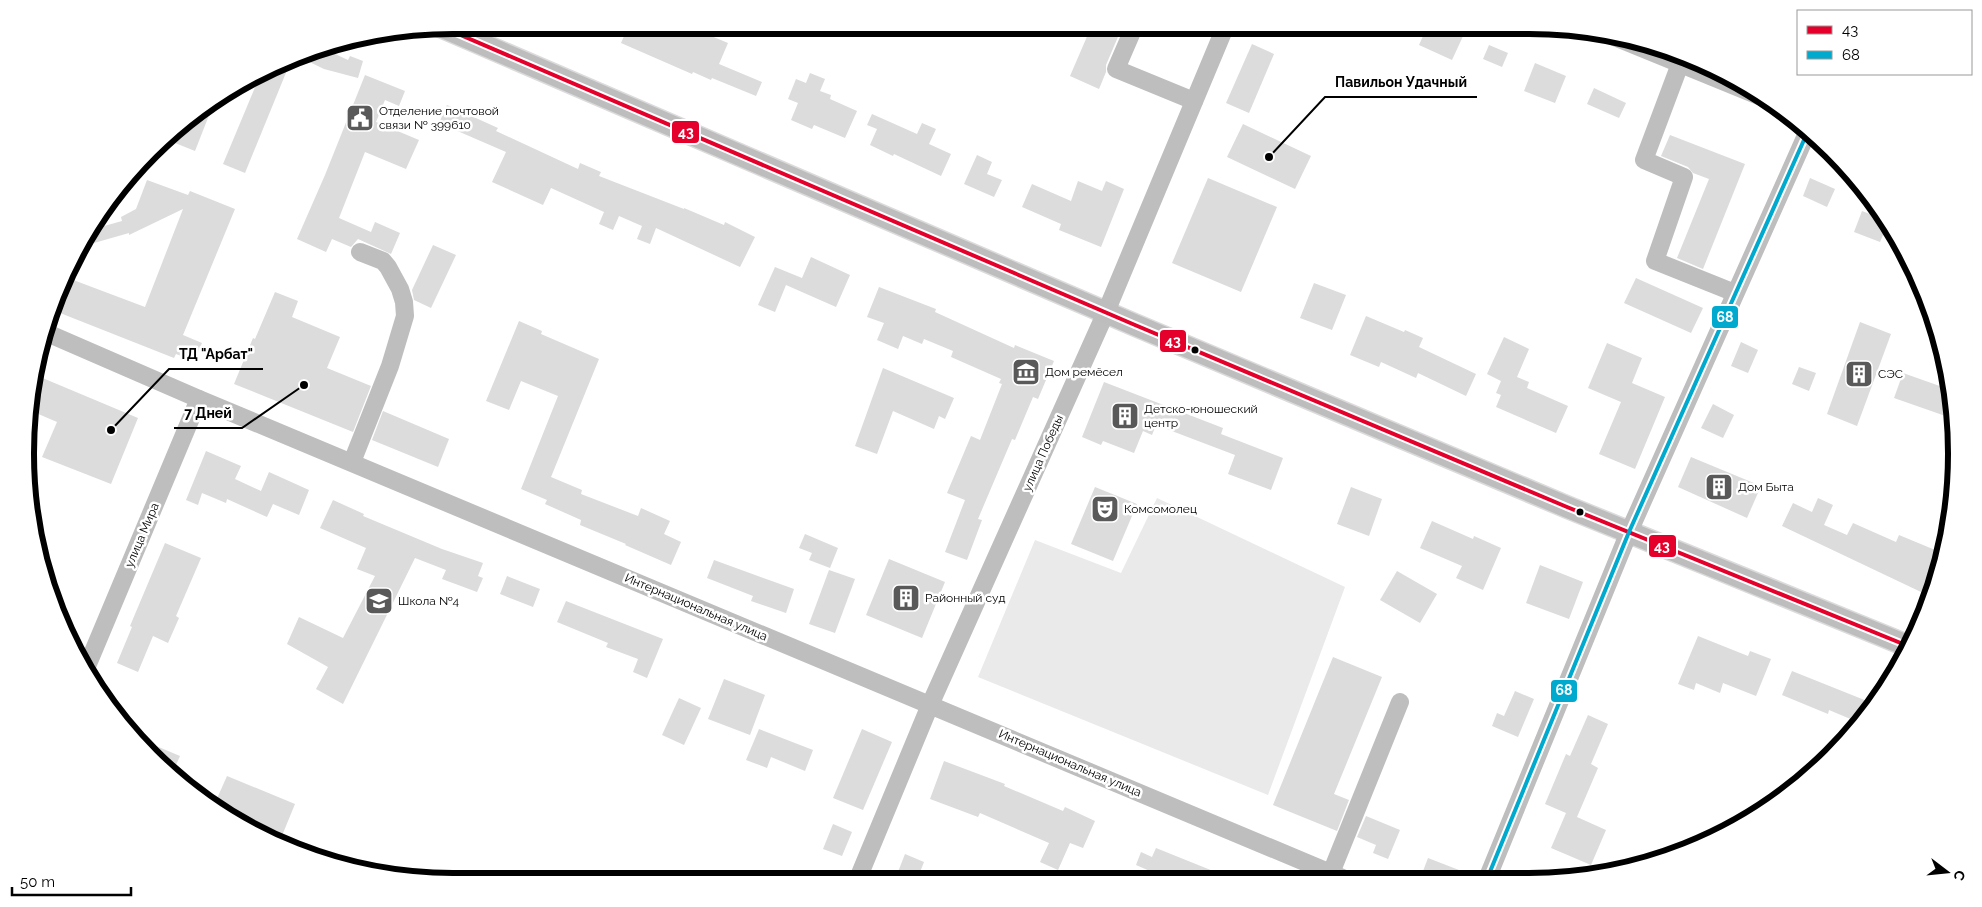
<svg xmlns="http://www.w3.org/2000/svg" width="1982" height="907" viewBox="0 0 1982 907" font-family="Raleway,sans-serif">
	<rect width="100%" height="100%" fill="#fff"/>
	<polygon fill="#eaeaea" points="1157,498 1345,587 1268,795 978,677 1035,540 1121,573"/>
	<g fill="#dcdcdc">
		<polygon points="629,25 685,25 728,43 719,64 762,82 756,96 712,78 711,80 693,72 692,74 621,43"/>
		<polygon points="1092,25 1123,25 1106,65 1106,72 1099,89 1070,76"/>
		<polygon points="1428,25 1445,25 1464,34 1452,60 1419,45"/>
		<polygon points="1252,44 1274,54 1249,113 1226,103"/>
		<polygon points="1489,45 1508,53 1502,67 1483,59"/>
		<polygon points="320,47 348,60 350,56 363,61 358,78 324,69 297,56"/>
		<polygon points="292,58 245,173 223,164 261,73"/>
		<polygon points="1535,63 1566,76 1555,103 1524,91"/>
		<polygon points="810,73 825,79 820,91 831,95 830,99 857,111 845,138 814,125 812,129 791,120 798,103 788,99 796,79 806,83"/>
		<polygon points="365,75 405,91 399,106 385,100 376,122 419,140 406,169 365,152 339,218 371,232 375,222 400,233 391,254 358,239 351,247 332,239 326,252 297,239 325,175"/>
		<polygon points="1594,88 1626,103 1619,118 1587,104"/>
		<polygon points="215,100 195,151 165,139 171,131"/>
		<polygon points="447,105 498,128 496,131 578,169 580,163 601,172 599,176 684,209 684,208 724,225 725,222 755,237 740,267 656,228 650,244 637,239 642,226 619,216 613,230 599,224 604,212 551,188 543,205 492,182 506,152 439,123"/>
		<polygon points="872,114 917,134 922,123 936,129 929,144 951,154 941,176 894,154 893,156 870,145 877,129 867,125"/>
		<polygon points="1243,124 1311,156 1295,189 1227,157"/>
		<polygon points="1670,135 1745,164 1703,269 1677,258 1709,179 1693,173 1688,167 1661,156"/>
		<polygon points="977,155 992,162 987,174 1002,180 994,197 964,184"/>
		<polygon points="1208,178 1277,207 1241,292 1172,263"/>
		<polygon points="1810,178 1835,189 1827,207 1803,196"/>
		<polygon points="147,180 188,195 190,191 235,209 183,335 202,343 194,361 176,354 174,358 55,311 68,278 145,307 183,209 129,235 129,233 80,247 82,240 90,230 122,221 121,217 136,209"/>
		<polygon points="1078,181 1102,191 1106,181 1124,189 1101,247 1059,230 1061,224 1022,207 1032,184 1071,201"/>
		<polygon points="1874,203 1885,215 1899,242 1883,235 1880,242 1854,232 1862,211 1870,214"/>
		<polygon points="433,245 456,255 431,308 414,300 412,290"/>
		<polygon points="811,257 850,275 836,307 786,285 775,312 758,305 775,267 802,278"/>
		<polygon points="1636,278 1703,308 1691,333 1624,303"/>
		<polygon points="1314,283 1346,295 1332,330 1300,318"/>
		<polygon points="879,287 936,309 935,312 1014,348 1015,345 1054,361 1038,399 1033,397 1015,440 1012,439 978,519 982,520 967,560 945,552 965,500 947,493 971,436 980,440 1002,384 999,383 1001,379 951,357 953,351 924,339 922,344 903,336 898,349 877,340 884,323 867,317"/>
		<polygon points="275,292 298,301 292,317 340,337 327,368 371,386 353,432 234,384 253,338 255,339"/>
		<polygon points="1366,316 1404,332 1405,330 1423,338 1419,347 1476,374 1466,396 1418,373 1416,378 1381,362 1379,367 1350,355"/>
		<polygon points="519,321 542,331 541,334 599,359 551,477 582,490 581,494 638,516 641,508 670,521 664,534 681,542 671,565 625,545 626,544 580,525 581,520 545,504 547,500 521,489 558,396 521,381 509,410 486,401"/>
		<polygon points="1860,322 1891,334 1857,426 1827,414"/>
		<polygon points="1504,337 1529,349 1517,377 1529,382 1527,388 1568,406 1556,433 1496,407 1501,395 1496,393 1501,381 1487,374"/>
		<polygon points="1741,342 1758,350 1748,373 1731,366"/>
		<polygon points="1607,343 1642,358 1632,383 1665,397 1635,469 1599,454 1621,402 1588,388"/>
		<polygon points="1799,367 1816,373 1809,391 1792,384"/>
		<polygon points="883,368 954,398 945,419 939,416 934,429 893,411 877,454 855,446"/>
		<polygon points="1903,373 1951,390 1954,419 1894,398"/>
		<polygon points="33,374 138,418 111,484 42,457 57,422 29,410"/>
		<polygon points="1104,382 1223,428 1221,434 1283,458 1271,490 1228,474 1235,455 1156,425 1152,435 1143,431 1134,453 1103,441 1101,445 1082,437"/>
		<polygon points="1713,404 1734,415 1723,438 1701,428"/>
		<polygon points="383,411 449,439 438,467 372,440"/>
		<polygon points="206,451 241,466 235,479 261,491 269,472 309,490 299,515 273,504 267,517 227,499 226,503 202,493 198,505 186,500"/>
		<polygon points="1691,457 1761,486 1747,518 1678,487"/>
		<polygon points="1095,487 1137,504 1113,561 1071,544"/>
		<polygon points="1351,487 1382,499 1369,536 1337,524"/>
		<polygon points="1818,498 1833,505 1824,525 1847,535 1853,523 1896,542 1899,535 1940,552 1921,592 1782,526 1793,503 1812,512"/>
		<polygon points="333,500 364,514 363,516 442,549 483,563 478,576 483,578 477,592 442,579 446,570 415,558 343,704 316,689 328,667 287,644 299,617 343,638 375,576 357,569 366,548 320,528"/>
		<polygon points="1432,521 1473,539 1474,536 1501,548 1483,590 1456,578 1462,566 1420,548"/>
		<polygon points="805,534 838,548 830,568 809,560 812,553 799,548"/>
		<polygon points="165,543 201,558 176,616 179,618 168,643 153,636 138,672 117,663 132,627 130,626"/>
		<polygon points="889,559 945,582 922,638 866,615"/>
		<polygon points="714,560 794,589 786,613 751,601 753,596 707,578"/>
		<polygon points="1540,565 1583,582 1569,619 1526,603"/>
		<polygon points="829,570 855,579 835,633 809,624"/>
		<polygon points="1397,571 1437,594 1420,623 1380,600"/>
		<polygon points="507,576 540,589 533,607 500,594"/>
		<polygon points="566,601 663,639 647,678 633,672 638,659 606,647 608,643 557,622"/>
		<polygon points="1698,636 1748,656 1750,651 1771,659 1756,696 1723,683 1720,693 1696,683 1694,690 1678,684"/>
		<polygon points="1333,657 1382,677 1334,794 1349,800 1337,831 1273,805"/>
		<polygon points="1792,671 1872,703 1867,716 1860,723 1829,710 1828,714 1782,695"/>
		<polygon points="724,679 765,695 750,735 708,719"/>
		<polygon points="1515,691 1534,699 1518,737 1492,726 1497,713 1504,716"/>
		<polygon points="679,698 701,708 684,745 662,735"/>
		<polygon points="1588,715 1608,724 1591,764 1598,768 1577,817 1606,830 1591,865 1551,848 1566,813 1545,804 1566,754 1570,756"/>
		<polygon points="759,729 813,750 805,771 771,757 767,768 746,760"/>
		<polygon points="862,729 892,742 863,810 833,798"/>
		<polygon points="142,740 180,756 171,776 151,752"/>
		<polygon points="944,761 1005,784 1004,786 1063,811 1065,807 1095,821 1083,848 1070,843 1058,870 1040,862 1049,843 980,813 978,817 930,799"/>
		<polygon points="227,776 295,804 279,843 215,803"/>
		<polygon points="1366,816 1400,830 1388,859 1373,853 1376,845 1357,837"/>
		<polygon points="833,824 852,832 842,856 823,849"/>
		<polygon points="1156,848 1233,879 1157,880 1159,875 1136,865 1141,852 1152,857"/>
		<polygon points="905,854 924,862 917,880 905,881 896,877"/>
		<polygon points="1428,858 1477,877 1477,879 1420,879"/>
	</g>
	<g fill="none" stroke-linecap="round" stroke-linejoin="round">
		<defs>
			<polyline id="major" points="442,27 1135,325 1567,507 1908,646"/>
		</defs>
		<use href="#major" stroke="#dbdbdb" stroke-width="24"/>
		<g stroke="#bebebe" stroke-width="18">
			<polyline points="1135,25 1116,69 1194,101"/>
			<polyline points="1602,32 1771,101"/>
			<polyline points="1680,64 1644,160 1684,177 1655,261 1735,293"/>
			<polyline points="47,333 199,399 1345,879"/>
			<polyline points="352,462 390,366 405,316 404,302 400,289 388,267 383,261 360,252"/>
			<polyline points="85,671 199,399"/>
			<polyline points="1331,873 1400,702"/>
			<polyline points="1487,879 1629,532 1808,131"/>
			<polyline points="857,881 930,705 1106,312 1226,25"/>
		</g>
		<use href="#major" stroke="#bdbdbd" stroke-width="21"/>
		<defs>
			<polyline id="bus-1" points="442,27 1135,325 1567,507 1908,646"/>
			<polyline id="bus-2" points="1487,879 1629,532 1808,131"/>
		</defs>
		<use href="#bus-1" stroke="#fff" stroke-width="8"/>
		<use href="#bus-2" stroke="#fff" stroke-width="8"/>
		<use href="#bus-1" stroke="#e4002b" stroke-width="4"/>
		<use href="#bus-2" stroke="#00a9ce" stroke-width="4"/>
	</g>
	<defs>
		<symbol id="civic-square" viewBox="-11 -11 22 22"><rect x="-9" y="-9" width="18" height="18" rx="4" fill="#595959" stroke="#fff"/><path d="M-.6-6.5H3V-4.5H.6V-3L4-1V1h2V6H-6V1h2V-1L-.6-3ZM-1.2 2.5V6h2.4V2.5Z" fill="#fff"/></symbol>
		<symbol id="museum-square" viewBox="-11 -11 22 22"><rect x="-9" y="-9" width="18" height="18" rx="4" fill="#595959" stroke="#fff"/><path d="M0-6L6-3V-2H-6V-3ZM-5-1h2V3h-2ZM-1-1h2V3h-2ZM3-1h2V3H3ZM-6 4H6V6H-6Z" fill="#fff"/></symbol>
		<symbol id="building-square" viewBox="-11 -11 22 22"><rect x="-9" y="-9" width="18" height="18" rx="4" fill="#595959" stroke="#fff"/><path d="M-4-6H4V6H1V3H-1V6H-4ZM-2.5-4.3h1.7v1.8h-1.7ZM.8-4.3h1.7v1.8H.8ZM-2.5-1h1.7V.8h-1.7ZM.8-1h1.7V.8H.8Z" fill="#fff"/></symbol>
		<symbol id="theatre-square" viewBox="-11 -11 22 22"><rect x="-9" y="-9" width="18" height="18" rx="4" fill="#595959" stroke="#fff"/><path d="M-5-5.5Q0-4 5-5.5V0Q5 5 0 6Q-5 5-5 0ZM-3.3-2.5H-1v1.5H-3.3ZM1-2.5H3.3v1.5H1ZM-2.8 1Q0 5.5 2.8 1Z" fill="#fff"/></symbol>
		<symbol id="school-square" viewBox="-11 -11 22 22"><rect x="-9" y="-9" width="18" height="18" rx="4" fill="#595959" stroke="#fff"/><path d="M0-5L7-2L0 1L-7-2ZM-4 1L0 2.5L4 1V4Q0 6-4 4Z" fill="#fff"/></symbol>
	</defs>
	<g fill-rule="evenodd">
		<use href="#civic-square" x="344" y="102" width="32" height="32"/>
		<use href="#museum-square" x="1010" y="356" width="32" height="32"/>
		<use href="#building-square" x="1843" y="358" width="32" height="32"/>
		<use href="#building-square" x="1109" y="400" width="32" height="32"/>
		<use href="#building-square" x="1703" y="471" width="32" height="32"/>
		<use href="#theatre-square" x="1089" y="493" width="32" height="32"/>
		<use href="#building-square" x="890" y="582" width="32" height="32"/>
		<use href="#school-square" x="363" y="585" width="32" height="32"/>
	</g>
	<g fill="#000" stroke="#fff" stroke-width="2">
		<circle cx="1195" cy="350" r="4.5"/>
		<circle cx="1580" cy="512" r="4.5"/>
	</g>
	<g text-anchor="middle" dominant-baseline="central" stroke-width="5" stroke-linejoin="round" paint-order="stroke">
		<g font-size="12" fill="#000" stroke="#fff" text-anchor="start">
			<text x="379" y="111">Отделение почтовой<tspan x="379" dy="14">связи № 399610</tspan></text>
			<text x="1045" y="372">Дом ремёсел</text>
			<text x="1878" y="374">СЭС</text>
			<text x="1144" y="409">Детско-юношеский<tspan x="1144" dy="14">центр</tspan></text>
			<text x="1738" y="487">Дом Быта</text>
			<text x="1124" y="509">Комсомолец</text>
			<text x="925" y="598">Районный суд</text>
			<text x="398" y="601">Школа №4</text>
		</g>
		<g font-size="12" fill="#000" stroke="#fff">
			<text transform="translate(1043 453) rotate(-66)">улица Победы</text>
			<text transform="translate(142 535) rotate(-67)">улица Мира</text>
			<text transform="translate(696 607) rotate(23)">Интернациональная улица</text>
			<text transform="translate(1070 763) rotate(23)">Интернациональная улица</text>
		</g>
	</g>
	<path d="M0 0H1982V907H0ZM453 34H1529A419 419 0 0 1 1948 453V454A419 419 0 0 1 1529 873H453A419 419 0 0 1 34 454V453A419 419 0 0 1 453 34Z" fill="#fff" fill-rule="evenodd"/>
	<path fill="none" stroke="#000" stroke-width="6" d="M453 34H1529A419 419 0 0 1 1948 453V454A419 419 0 0 1 1529 873H453A419 419 0 0 1 34 454V453A419 419 0 0 1 453 34Z"/>
	<path fill="none" stroke="#000" stroke-width="2" d="M1269 157L1325 97H1477M111 430L169 369H263M304 385L242 428H174"/>
	<g fill="#000" stroke="#fff" stroke-width="2">
		<circle cx="1269" cy="157" r="5"/>
		<circle cx="111" cy="430" r="5"/>
		<circle cx="304" cy="385" r="5"/>
	</g>
	<g font-size="14" text-anchor="middle" font-weight="bold" fill="#000" stroke="#fff" stroke-width="5" stroke-linejoin="round" paint-order="stroke">
		<text x="1401" y="87">Павильон Удачный</text>
		<text x="216" y="359">ТД "Арбат"</text>
		<text x="208" y="418">7 Дней</text>
	</g>
	<g stroke="#fff" stroke-width="2">
		<rect x="671" y="120" width="29" height="24" rx="5" fill="#e4002b"/>
		<rect x="1711" y="305" width="28" height="24" rx="5" fill="#00a9ce"/>
		<rect x="1159" y="329" width="28" height="24" rx="5" fill="#e4002b"/>
		<rect x="1648" y="534" width="29" height="24" rx="5" fill="#e4002b"/>
		<rect x="1550" y="679" width="28" height="24" rx="5" fill="#00a9ce"/>
	</g>
	<g font-size="14" text-anchor="middle" font-weight="bold" fill="#fff">
		<text x="686" y="137">43</text>
		<text x="1725" y="322">68</text>
		<text x="1173" y="346">43</text>
		<text x="1662" y="551">43</text>
		<text x="1564" y="695">68</text>
	</g>
	<rect x="1797" y="10" width="175" height="65" fill="#ffffff" stroke="#999999"/>
	<rect x="1807" y="26" width="25" height="8" fill="#e4002b" stroke="#999999"/>
	<text x="1842" y="35" font-size="15" fill="#000000">43</text>
	<rect x="1807" y="51" width="25" height="8" fill="#00a9ce" stroke="#999999"/>
	<text x="1842" y="60" font-size="15" fill="#000000">68</text>
	<g transform="translate(1947 872) rotate(106)" stroke="#ffffff" stroke-width="4" paint-order="stroke">
	<path d="M0-4L9 19L0 12L-9 19Z" fill="#000000"/>
	<text y="-8" font-size="14" font-weight="bold" text-anchor="middle" fill="#000000">С</text>
	</g>
	<path d="M12 887v8h119v-8" fill="none" stroke="#000000" stroke-width="2.5"/>
	<text x="20" y="887" font-size="15" fill="#000000" stroke="#ffffff" stroke-width="4" paint-order="stroke">50 m</text>
</svg>
